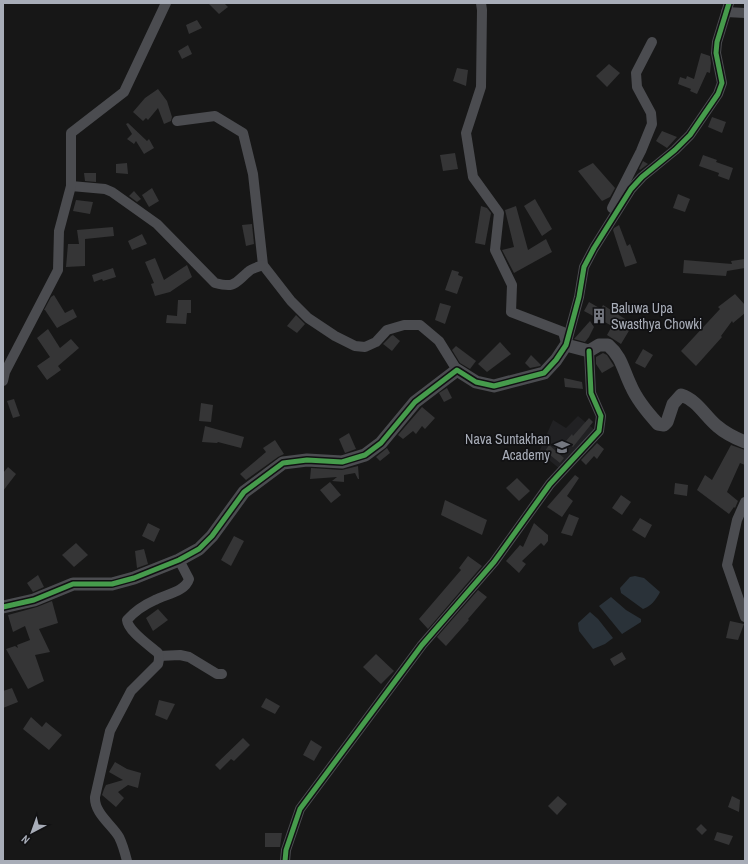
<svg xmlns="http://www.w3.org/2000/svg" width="748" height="864" viewBox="0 0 748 864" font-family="'Archivo Narrow',sans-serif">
	<rect width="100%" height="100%" fill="#171717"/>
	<polygon fill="#212123" points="578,416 596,431 560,469 539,452 553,420 566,428"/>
	<g fill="#2a3239">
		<path d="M635,576L644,578L660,592C656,600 651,606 643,609L621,593L620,588L630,577Z"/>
		<polygon points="611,597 626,610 641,619 641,622 622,634 599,606"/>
		<polygon points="590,612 598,619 613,638 605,644 593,649 579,631 578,623"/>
	</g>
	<g fill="#353536">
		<polygon points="208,3 224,3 228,7 219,14"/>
		<polygon points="197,20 202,28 189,34 186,25"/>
		<polygon points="188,45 192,54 182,59 178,51"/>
		<polygon points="701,53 710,56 711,63 710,73 707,72 697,94 690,91 691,89 678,84 680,77 686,79 687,76 694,79"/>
		<polygon points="609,64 620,73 607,87 596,76"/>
		<polygon points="457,68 468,70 466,86 453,81"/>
		<polygon points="158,89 167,101 172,117 171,121 164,124 158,108 148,120 146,118 143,121 133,112 145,98"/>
		<polygon points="712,117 726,122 722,133 708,127"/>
		<polygon points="128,123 147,141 149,139 154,148 144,154 136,141 134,144 127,139 132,134 126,124"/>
		<polygon points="662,131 677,137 667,148 656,141"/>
		<polygon points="455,153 458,169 443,171 440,155"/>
		<polygon points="703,155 717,160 716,162 733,168 729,180 718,176 719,173 699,166"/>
		<polygon points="643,161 648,164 640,170 639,169"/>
		<polygon points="127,163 128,174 116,173 116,164"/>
		<polygon points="593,163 615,188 610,197 602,201 578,171"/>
		<polygon points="84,173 96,173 96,182 85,181"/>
		<polygon points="152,188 159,201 149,207 142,195"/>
		<polygon points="134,191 141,199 137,202 129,196"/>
		<polygon points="678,194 690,199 685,212 673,208"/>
		<polygon points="535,199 552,229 542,236 524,206"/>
		<polygon points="76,200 93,202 90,214 73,211"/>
		<polygon points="481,206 487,208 491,213 485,245 475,243"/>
		<polygon points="516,206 528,250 546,239 552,252 514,273 502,250 514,247 505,210"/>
		<polygon points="252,224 254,244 246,246 242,225"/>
		<polygon points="619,225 627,246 630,244 637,263 625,267 613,230 614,228"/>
		<polygon points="113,227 114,236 85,239 85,266 66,267 68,244 79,244 77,230"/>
		<polygon points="142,234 147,244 132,250 128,241"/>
		<polygon points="155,258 164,280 187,265 192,277 170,292 155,296 151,284 154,283 145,262"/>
		<polygon points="745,259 745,268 727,271 726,276 683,273 684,260 732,264 731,261"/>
		<polygon points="113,268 116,277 103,281 102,279 94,282 92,275"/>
		<polygon points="452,270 459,272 458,275 463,277 457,294 445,290"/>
		<polygon points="735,294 745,305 745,313 733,323 732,321 721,336 722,337 696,366 681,351 720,309 718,307"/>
		<polygon points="54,295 65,313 73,309 77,317 57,328 45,310 44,310 51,297"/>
		<polygon points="178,300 191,300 191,313 187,313 186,324 166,323 167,315 177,316"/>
		<polygon points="589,302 601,309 603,305 633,324 621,344 607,335 612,326 584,311"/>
		<polygon points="440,303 451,306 445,324 435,320"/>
		<polygon points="296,315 305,324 297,333 287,326"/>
		<polygon points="590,321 594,327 589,337 585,342 574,339"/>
		<polygon points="48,329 60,348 71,339 79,348 58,366 61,370 47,380 37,366 50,357 37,338"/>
		<polygon points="393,335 400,341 392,351 383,344 391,336"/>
		<polygon points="500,342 511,354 487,372 478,364"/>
		<polygon points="456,346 476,361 470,369 460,363 452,350"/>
		<polygon points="643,349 653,355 645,368 635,363"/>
		<polygon points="603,353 607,355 614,366 602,373 596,364 596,357"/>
		<polygon points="531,355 541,365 540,366 530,368 525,363"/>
		<polygon points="564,378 582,382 583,389 565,387"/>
		<polygon points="447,388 452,398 444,402 439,393"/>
		<polygon points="14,399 20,416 13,418 7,401"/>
		<polygon points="201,403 213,405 211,422 199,421"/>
		<polygon points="422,407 435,418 425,429 422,426 416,434 413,431 403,439 398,435"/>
		<polygon points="589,418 593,422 573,447 566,441 572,434 573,436"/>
		<polygon points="205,426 244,437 241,448 218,442 217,443 202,442"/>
		<polygon points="349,433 356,449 345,453 339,439"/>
		<polygon points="275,440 284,454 278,457 246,480 240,474 266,452 263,448"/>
		<polygon points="597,443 604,449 597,459 594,456 586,465 581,460"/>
		<polygon points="549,445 564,458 560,463 545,451"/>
		<polygon points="731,445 745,450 745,465 740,463 727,492 738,501 735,508 734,507 729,514 697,490 705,475 712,480"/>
		<polygon points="387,448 390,453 380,461 376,457"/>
		<polygon points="358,466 359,479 358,479 355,473 344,475 344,482 332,481 337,477 310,479 311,468 342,470"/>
		<polygon points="8,467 16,474 3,491 3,473"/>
		<polygon points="575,475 579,478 567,496 573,501 562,517 547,507"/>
		<polygon points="517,478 530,491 519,501 506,488"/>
		<polygon points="330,482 341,495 331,503 320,490"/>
		<polygon points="675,483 688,485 687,496 674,494"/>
		<polygon points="621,495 631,502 622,515 612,508"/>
		<polygon points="445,500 487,520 482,535 441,515"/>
		<polygon points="569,514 579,518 572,536 561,533"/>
		<polygon points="640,518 652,525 645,538 632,530"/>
		<polygon points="148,523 160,529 154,542 142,536"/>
		<polygon points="534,523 548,535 548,541 544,546 541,543 522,561 526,564 519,573 506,561 520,545 523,547"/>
		<polygon points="234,536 244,541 231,566 221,560"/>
		<polygon points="76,543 88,555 74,567 62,555"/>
		<polygon points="144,549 148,564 137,568 135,551"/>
		<polygon points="468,556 482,566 428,629 419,619 461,570 459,568"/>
		<polygon points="38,575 44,587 33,592 27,583"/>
		<polygon points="478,590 487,597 468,619 469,620 446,646 437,637"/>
		<polygon points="52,601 58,623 39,629 50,652 35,655 44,681 28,689 6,649 15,646 18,648 17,645 30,640 25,626 13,632 8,615 37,607"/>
		<polygon points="158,609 168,620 153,631 146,618"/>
		<polygon points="730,621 744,624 738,640 726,638"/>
		<polygon points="622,652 626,659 614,666 610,659"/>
		<polygon points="376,654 394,671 381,684 363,667"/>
		<polygon points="12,688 18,702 3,708 3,691"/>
		<polygon points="266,698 280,706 275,714 261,707"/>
		<polygon points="159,700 175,704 167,720 155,715"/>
		<polygon points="31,717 42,727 46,722 62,735 49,750 23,729"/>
		<polygon points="243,738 250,745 234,761 231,759 220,770 215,765"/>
		<polygon points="311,740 322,747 314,761 303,755"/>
		<polygon points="115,762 127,769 141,773 138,788 128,785 118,792 124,798 116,807 102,795 104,789 106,785 123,780 109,772"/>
		<polygon points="558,796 567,804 557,815 548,806"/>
		<polygon points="732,796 740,800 739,812 728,807"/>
		<polygon points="701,824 707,830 702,835 696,829"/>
		<polygon points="717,832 733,836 729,845 714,840"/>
		<polygon points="265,833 282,833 280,847 265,847"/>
	</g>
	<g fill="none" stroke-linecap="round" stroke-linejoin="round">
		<g stroke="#4b4c50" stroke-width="10">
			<polyline points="481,3 482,10 481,87 466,133 473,177 499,213 495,250 512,285 511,312 563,332 566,343"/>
			<polyline points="726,12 745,13"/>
			<polyline points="177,121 215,116 243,133 253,174 263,265 291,301 308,318 335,336 355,346 365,347 376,342 387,330 404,325 420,325 439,341 457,370"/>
			<path d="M71,186L105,189L112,192L157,224L215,283C235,288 234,284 248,272C252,268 258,267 263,265"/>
			<polyline points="612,208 641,151 652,124 651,113 637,87 636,73 652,42"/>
			<polyline points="566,345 579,297 584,267 594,248 631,189 642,177 675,150 690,135 718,94 722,83 716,53 717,42 729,3"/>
			<polyline points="3,381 5,372 58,270 59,231 71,186 71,133 124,92 166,3"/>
			<polyline points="745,502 737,520 727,565 745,617"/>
			<polyline points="159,656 180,655 189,657 217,674 222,674"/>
			<path d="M127,861C125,853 123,845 119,837C112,825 94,813 95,797L110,731L131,691L158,664C159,660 160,657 158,653C149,645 128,631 127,620C134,612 146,604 155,600C166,594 185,592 189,579L179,560"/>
			<polyline points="285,861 286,850 300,809 422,645 494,562 550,484 599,431 601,416 591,393 589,351"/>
		</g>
		<path stroke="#4b4c50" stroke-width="13" d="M3,607L34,600L73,584H112L134,578L179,560L199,549L212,536L244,492L283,463L307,460L342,462L365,455L381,443L415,402L457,370L476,382L494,386L544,373L556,360L566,345L589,351L599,345H608C622,357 623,370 631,386C637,400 647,412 658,424L664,425L667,422L673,404L681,395C697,400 705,416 717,426C725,433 735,438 745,442"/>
		<defs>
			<g id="cycleway">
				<polyline points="3,607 34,600 73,584 112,584 134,578 179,560 199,549 212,536 244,492 283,463 307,460 342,462 365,455 381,443 415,402 457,370 476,382 494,386 544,373 556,360 566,345 579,297 584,267 594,248 631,189 642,177 675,150 690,135 718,94 722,83 716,53 717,42 729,3"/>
				<polyline points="285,861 286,850 300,809 422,645 494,562 550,484 599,431 601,416 591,393 589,351"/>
			</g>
		</defs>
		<use href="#cycleway" stroke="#111113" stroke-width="8"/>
		<use href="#cycleway" stroke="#469c4c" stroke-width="5"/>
	</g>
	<defs>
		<symbol id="building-bare" viewBox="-9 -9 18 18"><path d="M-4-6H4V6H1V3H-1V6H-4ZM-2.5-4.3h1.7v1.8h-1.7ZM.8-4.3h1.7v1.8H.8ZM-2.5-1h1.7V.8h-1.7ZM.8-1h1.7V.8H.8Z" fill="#757880" stroke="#111113" stroke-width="2.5" paint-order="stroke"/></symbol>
		<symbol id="school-bare" viewBox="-9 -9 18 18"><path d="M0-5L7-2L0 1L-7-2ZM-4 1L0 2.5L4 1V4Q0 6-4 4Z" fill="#757880" stroke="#111113" stroke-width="2.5" paint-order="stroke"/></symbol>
	</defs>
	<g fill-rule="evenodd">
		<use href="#building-bare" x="588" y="305" width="22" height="22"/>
		<use href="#school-bare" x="551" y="436" width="22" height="22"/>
	</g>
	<g text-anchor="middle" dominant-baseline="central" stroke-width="3.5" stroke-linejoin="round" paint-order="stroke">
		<g font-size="14" fill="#a8adb8" stroke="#111113" text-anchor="start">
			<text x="611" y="308">Baluwa Upa<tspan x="611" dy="16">Swasthya Chowki</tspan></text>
			<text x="550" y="439" text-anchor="end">Nava Suntakhan<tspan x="550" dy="16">Academy</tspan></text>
		</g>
	</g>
	<rect width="748" height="864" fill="none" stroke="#a8adb8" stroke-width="8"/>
	<g transform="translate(32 832) rotate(221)" stroke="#111113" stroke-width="3" paint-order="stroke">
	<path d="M0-3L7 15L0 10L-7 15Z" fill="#a8adb8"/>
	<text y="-6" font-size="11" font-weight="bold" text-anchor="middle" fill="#a8adb8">N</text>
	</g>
</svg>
